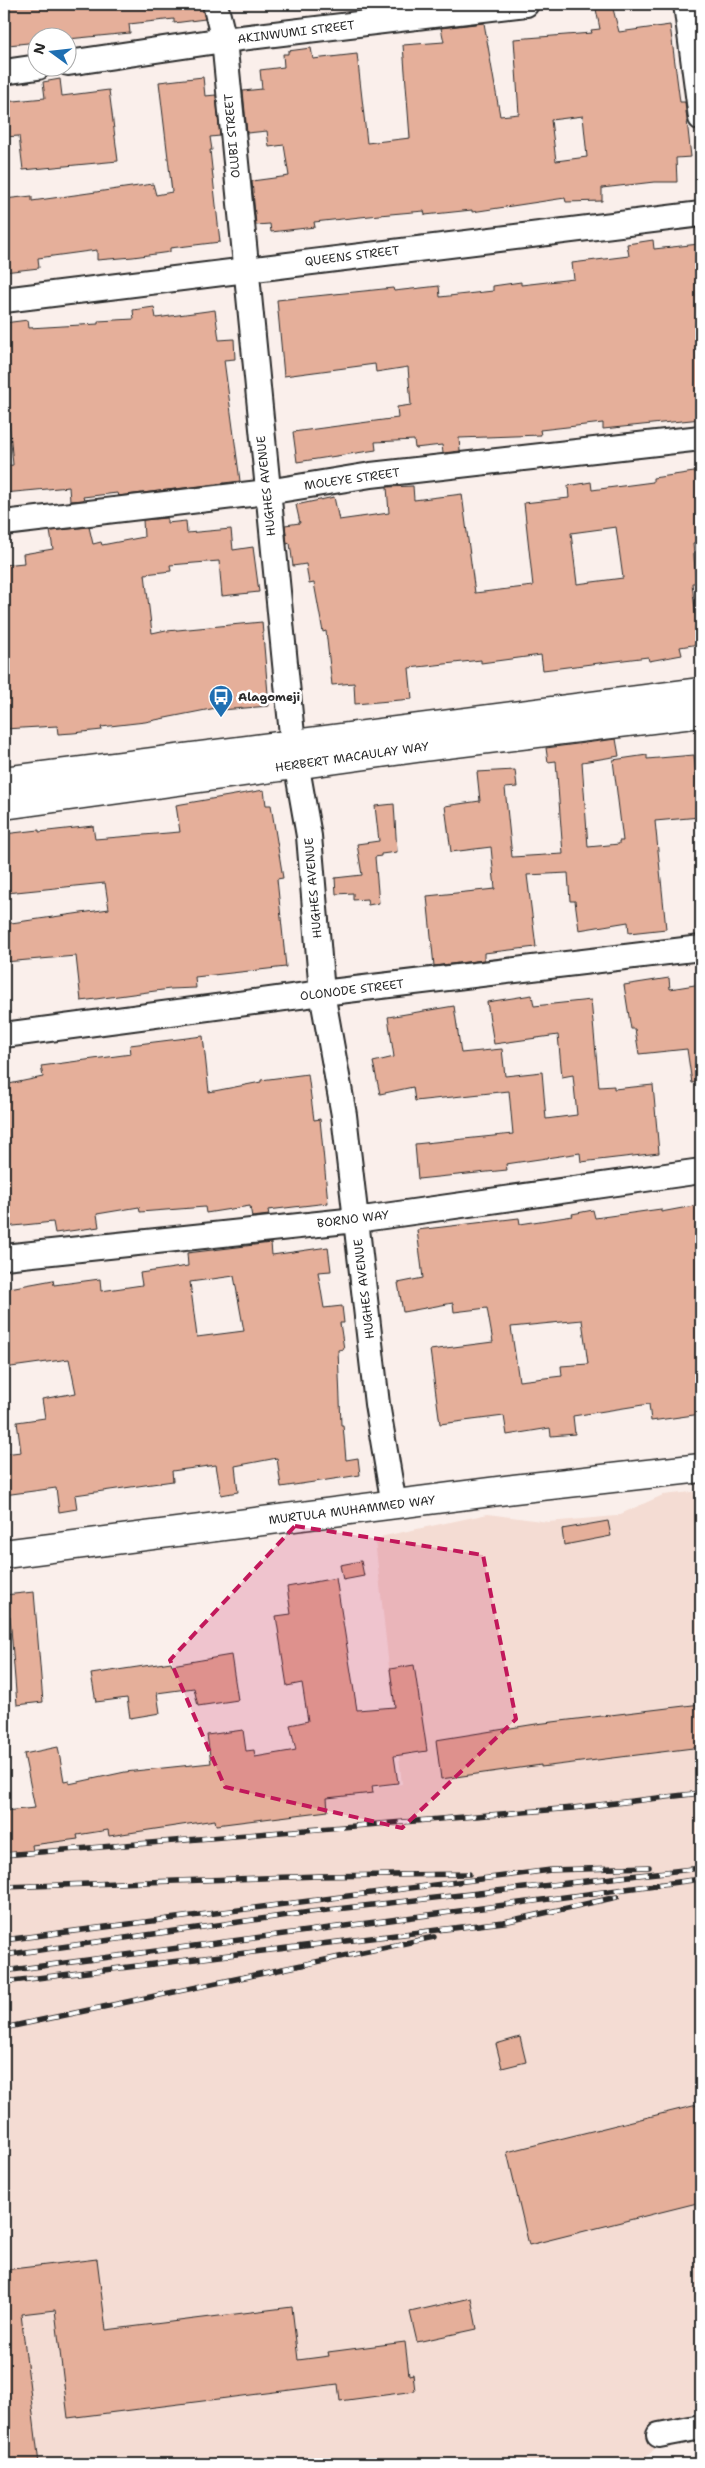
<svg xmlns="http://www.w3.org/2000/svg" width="705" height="2468" viewBox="0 0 705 2468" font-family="'Shantell Sans',sans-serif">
	<rect width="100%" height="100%" fill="#faefeb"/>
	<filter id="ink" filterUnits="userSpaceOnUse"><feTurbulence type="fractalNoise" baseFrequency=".02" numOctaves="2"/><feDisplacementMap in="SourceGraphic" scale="10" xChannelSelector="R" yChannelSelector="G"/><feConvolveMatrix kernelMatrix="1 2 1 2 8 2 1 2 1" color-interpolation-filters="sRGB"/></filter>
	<g filter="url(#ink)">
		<polygon fill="#f4dcd3" points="701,1491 701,2404 639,2464 4,2464 4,1832 402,1784 375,1540 384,1536 488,1514 548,1522 616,1516 663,1495"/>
		<g fill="#e5af9a" stroke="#2b2b2b" fill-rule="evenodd">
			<polygon points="4,4 202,4 205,19 174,23 174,19 129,24 130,33 68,39 38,38 38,42 8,45 8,35 4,35"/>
			<path d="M612,5L619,32L670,25L680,102H685L691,157L676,158L677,182H654L602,188V201L566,202L565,198L472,212V210L425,215L424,211L379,215L314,222L315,227L271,232L270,224L256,225L252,181L289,176L284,145L269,147L267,131L247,133L243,91L262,89L260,70L284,67L283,54H288V51L311,48L313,59L357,54L367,143L410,138L403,45L444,42L441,28L484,23L500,116L519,114L514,39L592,33L591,30L600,29L596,9ZM583,116L587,157L556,161L551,120Z"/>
			<polygon points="203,77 205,96 216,95 220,136 210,137 212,150 210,150 220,242 170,248 170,252 133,257 97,260 97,250 38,258 39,268 4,272 4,199 32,196 32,201 153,184 156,195 172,192 159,82"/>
			<polygon points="60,79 62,96 109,90 118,161 23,170 19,136 4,137 4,102 45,98 43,82"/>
			<polygon points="653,240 654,249 699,244 701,263 701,419 603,429 603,423 540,430 541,435 459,438 460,451 443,453 442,445 415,448 414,440 375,442 376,450 297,462 293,432 398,418 397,407 411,405 408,367 376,372 375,364 284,376 277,300 393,288 394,291 439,286 440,297 493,291 493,286 521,282 521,285 574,279 572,263 629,256 627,244"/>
			<polygon points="154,307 156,318 215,310 219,340 234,339 235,359 224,360 240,481 118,496 117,493 83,497 84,500 70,501 69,487 4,493 4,466 13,465 9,420 4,421 4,323 28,320 29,328 98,324 98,321 134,319 133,310"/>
			<path d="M701,471V542L693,543L696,583H692L699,644L680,647L682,655L649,661L648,657L543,670L541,655L481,663V660L409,668L412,699L355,704L354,683L332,685L326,631L323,632L314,583L309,584L306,564L293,566L290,543L287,544L285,525L300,523L296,505L334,497L339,520L389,513L387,487L413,486L414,500L462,494L475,593L533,586L524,503L569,498L568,486L591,482L592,490L653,482V478ZM616,527L623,578L577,584L571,533Z"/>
			<polygon points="167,518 167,523 186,521 187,533 231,529 233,550 253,547 259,592 222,596 219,561 170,565 171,571 145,574 152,633 166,630 167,631 262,622 269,706 221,710 221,707 145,722 101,727 102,730 73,733 58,734 57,726 4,729 4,565 24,563 23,554 53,549 50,531 89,527 93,544 101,542 102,545 144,537 143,520"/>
			<polygon points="616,739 619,756 582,762 588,847 619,844 619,841 623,841 613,760 647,755 647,759 694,755 700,817 655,821 666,929 629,933 628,922 579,930 575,901 570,901 568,873 527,875 536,947 484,953 484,960 434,966 427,896 495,889 491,847 451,852 445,806 480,801 477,772 515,770 517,787 505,788 512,857 563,854 556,761 548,762 546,748"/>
			<polygon points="264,790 266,805 271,805 283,878 277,879 286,967 195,977 196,988 170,989 81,1001 76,956 4,962 4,924 109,909 105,883 6,893 4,834 39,830 39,832 93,826 95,839 180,832 176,805"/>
			<polygon points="394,804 397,852 381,854 381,856 375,857 379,903 368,905 367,899 353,900 353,893 336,894 335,878 362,875 357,844 379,841 375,806"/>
			<polygon points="669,978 670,989 701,984 701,1082 692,1083 687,1049 639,1054 635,1029 631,1029 624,985"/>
			<polygon points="532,995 534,1006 591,1000 599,1087 614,1086 614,1089 653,1085 659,1153 581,1162 580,1153 506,1164 507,1170 418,1179 415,1144 513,1134 509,1091 415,1101 413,1087 380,1094 373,1062 394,1057 388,1017 454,1006 461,1053 502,1049 505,1076 542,1072 546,1119 577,1115 573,1075 562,1077 558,1035 494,1044 487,1002"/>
			<polygon points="203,1036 209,1092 261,1082 261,1080 308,1074 314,1120 320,1119 328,1203 268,1210 269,1215 252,1217 250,1206 206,1213 205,1207 140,1212 139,1207 97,1214 99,1227 55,1233 53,1222 4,1227 4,1085 43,1077 41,1066 131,1054 130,1045"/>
			<path d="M699,1205L701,1220V1414L651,1421L649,1404L573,1416L575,1434L551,1436L550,1428L507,1435L504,1416L440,1424L430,1350L493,1342L487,1308L454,1312L453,1303L403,1312L398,1283L423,1278L417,1230L519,1218L520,1224L573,1216L572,1214L593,1210L595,1218L661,1209V1212ZM582,1320L588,1364L561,1366L562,1376L519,1381L511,1327Z"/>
			<path d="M271,1243L272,1255L328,1247L331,1271L318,1272L324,1308L342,1306L344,1323H340L344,1349L338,1350L341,1425H343L346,1460L358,1458L360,1475L281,1487L277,1458L235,1466L238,1492L221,1495L216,1465L172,1471L173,1481L75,1495L77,1509L59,1512L56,1488L4,1495V1454L21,1452L17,1422L45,1418L42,1399L76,1393L69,1359L4,1368V1289L53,1280L54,1285L100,1279L101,1291L142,1285L140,1273L188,1266L187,1253ZM234,1276L244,1331L197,1337L190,1282Z"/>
			<polygon points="608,1521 611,1536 564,1545 562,1529"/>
			<polygon points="361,1561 364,1576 343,1580 340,1565"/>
			<polygon points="336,1578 357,1710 395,1707 390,1669 414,1665 427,1751 394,1756 398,1783 372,1786 373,1793 327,1798 328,1811 216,1825 215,1820 109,1836 108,1830 77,1835 78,1839 32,1845 33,1851 4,1854 4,1811 35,1808 24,1754 58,1747 64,1781 69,1780 69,1784 125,1772 211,1763 207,1735 243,1730 246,1751 254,1750 255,1757 296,1750 290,1725 308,1721 302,1683 287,1686 276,1616 291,1614 287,1587"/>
			<polygon points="34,1592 43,1702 17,1705 10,1616 4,1617 4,1595"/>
			<polygon points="231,1655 238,1700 198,1706 194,1688 157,1693 160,1713 130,1718 127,1698 96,1702 91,1674 171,1662 172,1665"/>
			<polygon points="701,1704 701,1747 541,1767 541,1765 441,1779 436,1740 536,1724"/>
			<polygon points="520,2037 526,2062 502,2068 496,2044"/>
			<polygon points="701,2104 701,2202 529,2245 507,2152"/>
			<polygon points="97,2259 106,2330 292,2307 298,2360 329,2356 328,2352 405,2342 409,2375 413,2374 415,2391 340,2401 338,2384 68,2418 55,2310 21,2314 39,2464 4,2464 4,2270"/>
			<polygon points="471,2298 477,2329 417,2342 410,2312"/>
		</g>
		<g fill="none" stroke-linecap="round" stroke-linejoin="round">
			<defs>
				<g id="minor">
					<polyline points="215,4 224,40 293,745 309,836 322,993 344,1115 377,1404 394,1505"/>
					<polyline points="686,4 701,118"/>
					<polyline points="68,63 224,40 526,4"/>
					<polyline points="4,72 38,67"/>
					<polyline points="4,300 701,214"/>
					<polyline points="4,523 267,492 371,475 701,438"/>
					<polyline points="4,1035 322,993 701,948"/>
					<polyline points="4,1257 356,1220 701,1171"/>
					<polyline points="659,2435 701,2427"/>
				</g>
				<polyline id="major" points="4,1554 514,1489 701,1468"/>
				<g id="highway">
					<polyline points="4,781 701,692"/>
					<polyline points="4,805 424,747 701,713"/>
				</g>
			</defs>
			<use href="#minor" stroke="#2b2b2b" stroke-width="28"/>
			<use href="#major" stroke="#2b2b2b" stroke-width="31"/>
			<use href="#highway" stroke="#2b2b2b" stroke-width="31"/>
			<use href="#minor" stroke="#fff" stroke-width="24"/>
			<use href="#major" stroke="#fff" stroke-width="28"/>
			<use href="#highway" stroke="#fff" stroke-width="28"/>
			<defs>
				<g id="rail">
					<polyline points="4,1855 573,1808 701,1793"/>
					<polyline points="4,1887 319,1876 469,1874"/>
					<polyline points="4,1940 551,1870 649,1867"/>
					<polyline points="4,1955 310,1912 701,1868"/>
					<polyline points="4,1971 701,1879"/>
					<polyline points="4,1982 504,1922 617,1897"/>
					<polyline points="4,2028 434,1937"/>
				</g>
			</defs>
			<use href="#rail" stroke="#2b2b2b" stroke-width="5.5"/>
			<use href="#rail" stroke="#fff" stroke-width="4" stroke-dasharray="11" stroke-linecap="butt"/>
		</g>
	</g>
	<path fill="#c2185b" fill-opacity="0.2" stroke="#c2185b" stroke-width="4" stroke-dasharray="10 6" stroke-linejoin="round" d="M295,1526L483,1555L516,1719L402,1828L225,1787L170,1660Z"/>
	<defs>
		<symbol id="bus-pin" viewBox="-11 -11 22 30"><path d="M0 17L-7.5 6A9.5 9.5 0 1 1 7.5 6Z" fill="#1f6fb2" stroke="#fff"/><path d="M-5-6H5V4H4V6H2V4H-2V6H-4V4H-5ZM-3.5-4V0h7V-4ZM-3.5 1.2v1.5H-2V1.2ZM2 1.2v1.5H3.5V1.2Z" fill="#fff"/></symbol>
	</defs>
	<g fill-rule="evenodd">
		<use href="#bus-pin" x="207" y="683" width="28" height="38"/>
	</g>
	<g text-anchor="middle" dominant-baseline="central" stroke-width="5" stroke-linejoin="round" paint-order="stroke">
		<g font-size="12" fill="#2b2b2b" stroke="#fff">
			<text transform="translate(296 32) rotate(-7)">AKINWUMI STREET</text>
			<text transform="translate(232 136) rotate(-95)">OLUBI STREET</text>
			<text transform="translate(352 256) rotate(-7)">QUEENS STREET</text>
			<text transform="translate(352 479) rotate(-8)">MOLEYE STREET</text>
			<text transform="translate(266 486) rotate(-96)">HUGHES AVENUE</text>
			<text transform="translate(352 757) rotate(-8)">HERBERT MACAULAY WAY</text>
			<text transform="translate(313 888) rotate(-95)">HUGHES AVENUE</text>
			<text transform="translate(352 990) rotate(-7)">OLONODE STREET</text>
			<text transform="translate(353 1219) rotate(-7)">BORNO WAY</text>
			<text transform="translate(364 1289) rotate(-97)">HUGHES AVENUE</text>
			<text transform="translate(352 1510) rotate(-7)">MURTULA MUHAMMED WAY</text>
		</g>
		<g font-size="12" font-weight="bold" fill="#2b2b2b" stroke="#fff" text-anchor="start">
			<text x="238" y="697">Alagomeji</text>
		</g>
	</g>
	<rect width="705" height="2468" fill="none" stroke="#fff" stroke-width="20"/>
	<rect x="10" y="10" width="685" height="2448" fill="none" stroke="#2b2b2b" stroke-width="2" filter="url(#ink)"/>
	<g transform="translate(52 52) rotate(285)"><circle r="24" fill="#ffffff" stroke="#aaaaaa"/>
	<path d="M0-4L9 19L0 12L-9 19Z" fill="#1f6fb2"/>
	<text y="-8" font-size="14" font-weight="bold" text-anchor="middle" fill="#2b2b2b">N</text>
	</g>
</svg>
